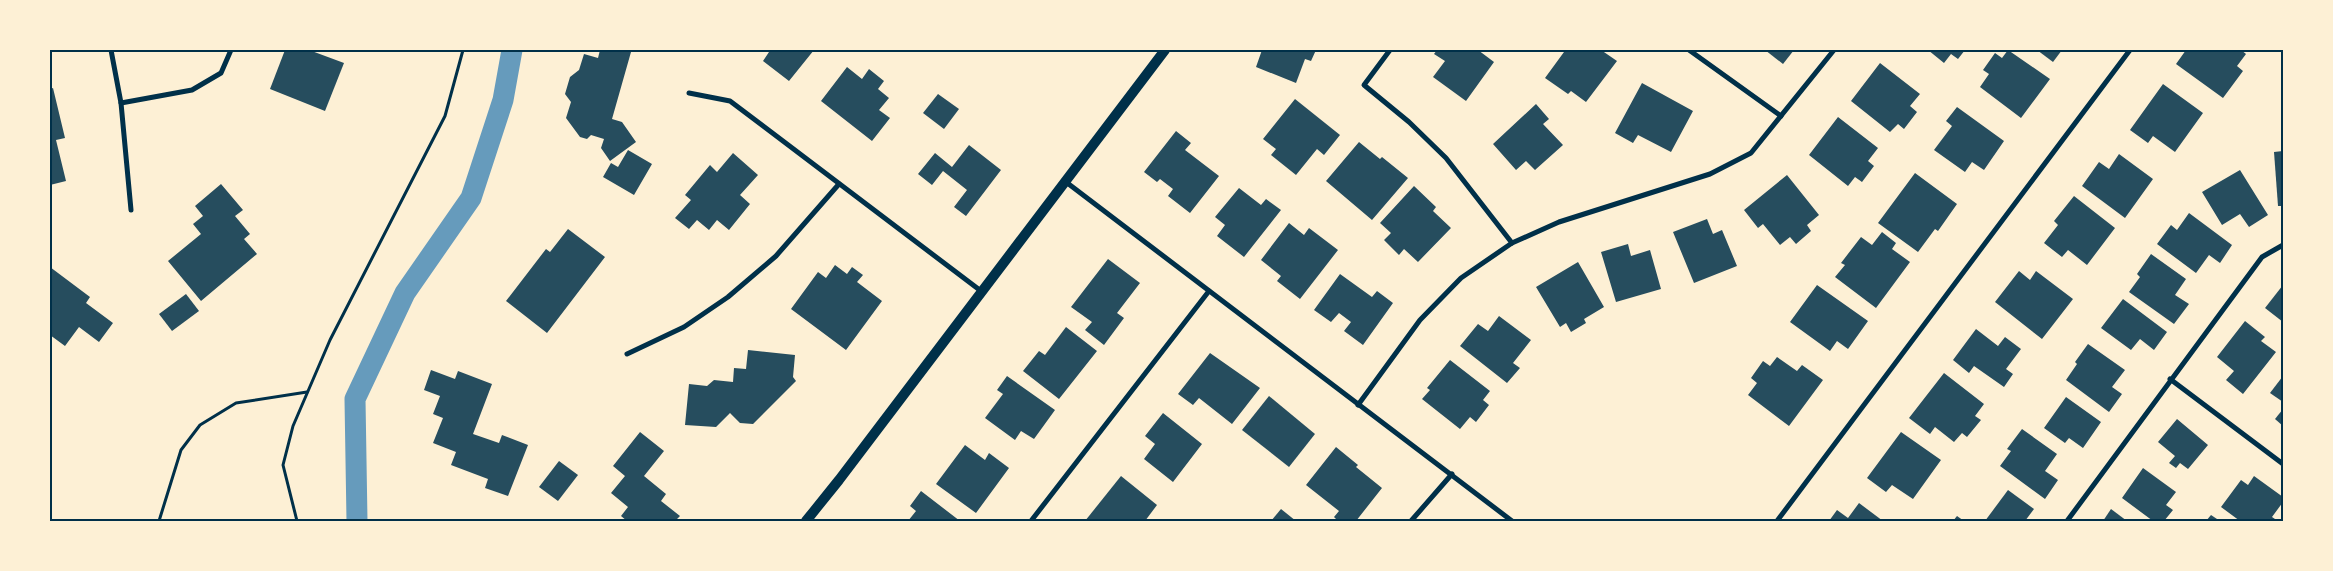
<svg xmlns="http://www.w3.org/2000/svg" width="2333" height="571" viewBox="0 0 2333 571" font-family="'Archivo Narrow',sans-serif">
	<rect width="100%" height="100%" fill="#fdf0d5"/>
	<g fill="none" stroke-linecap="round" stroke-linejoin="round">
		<polyline stroke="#669bbc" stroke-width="21" points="357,521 355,399 405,293 471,198 503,100 512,50"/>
	</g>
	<g fill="#264d5e">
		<polygon points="285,50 309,50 344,63 325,111 270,89"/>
		<polygon points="600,50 631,52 612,119 622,122 636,142 610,161 601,148 604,139 591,135 587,139 580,137 566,118 571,102 565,94 570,77 579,70 584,54 598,58"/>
		<polygon points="766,50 814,50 789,81 763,61 769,52"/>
		<polygon points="1262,50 1316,50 1311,61 1305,59 1296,83 1256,67"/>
		<polygon points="1437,50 1478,50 1494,62 1466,101 1433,77 1445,61 1434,54"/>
		<polygon points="1561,50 1601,50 1617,61 1586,102 1571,91 1568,94 1545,78 1564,52"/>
		<polygon points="1765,50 1794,50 1783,64"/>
		<polygon points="1928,50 1965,50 1958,59 1951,54 1944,63"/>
		<polygon points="2008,50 2050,79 2021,118 1980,87 1989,74 1983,70 1995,53 2002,58"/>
		<polygon points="2037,50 2062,50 2053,62"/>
		<polygon points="2186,50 2241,50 2246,54 2237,66 2243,71 2223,98 2176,64"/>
		<polygon points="1880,63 1920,94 1910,106 1917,112 1904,129 1898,124 1890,132 1851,101"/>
		<polygon points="847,67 862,79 869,69 884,81 878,89 889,98 879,110 890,118 872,141 821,101"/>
		<polygon points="1642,83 1693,111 1671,152 1638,135 1633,143 1615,133"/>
		<polygon points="2163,84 2203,113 2175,152 2153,136 2148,143 2130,130"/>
		<polygon points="53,88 65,138 56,140 66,181 50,185 50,89"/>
		<polygon points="938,94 959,109 944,129 923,113"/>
		<polygon points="1295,99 1340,135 1324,155 1317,149 1296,175 1271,155 1276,149 1263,139"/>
		<polygon points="1536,104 1549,119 1543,124 1563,145 1535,170 1526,161 1516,170 1493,144"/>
		<polygon points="1957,107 2004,141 1984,170 1972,162 1965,172 1934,150 1952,126 1946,121"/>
		<polygon points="1838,117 1878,148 1868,161 1874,166 1862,182 1855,177 1848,186 1809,155"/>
		<polygon points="1176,131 1191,143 1185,150 1219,176 1190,213 1168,196 1173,189 1160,179 1157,182 1144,172"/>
		<polygon points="1359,142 1380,159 1382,157 1408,178 1372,220 1326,181"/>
		<polygon points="969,145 1001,170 966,216 954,207 967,190 943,171 932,185 918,174 935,153 952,167"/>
		<polygon points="628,150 652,164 634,195 603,177 611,163 618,167"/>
		<polygon points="2283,151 2283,206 2278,206 2274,152"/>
		<polygon points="733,153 758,175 740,195 750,204 729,230 717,220 709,230 697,220 689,229 675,218 691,200 685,195 710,165 717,172"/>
		<polygon points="2119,154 2153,179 2125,218 2082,186 2099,162 2109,169"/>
		<polygon points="2240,170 2268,215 2249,227 2240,214 2222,225 2202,192"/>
		<polygon points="1915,173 1957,204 1938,231 1935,229 1918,252 1878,223"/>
		<polygon points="1787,175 1819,215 1807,225 1811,231 1796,244 1790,237 1780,245 1763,224 1758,228 1744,210"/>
		<polygon points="221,184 243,210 235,216 250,234 244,239 257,254 201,301 168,261 201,234 193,224 203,216 195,206"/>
		<polygon points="1414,186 1436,207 1433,211 1451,228 1418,262 1404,249 1399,255 1384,240 1391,233 1380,223"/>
		<polygon points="1239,188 1261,205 1266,199 1281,210 1244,257 1217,236 1225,225 1215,217"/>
		<polygon points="2074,196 2115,228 2087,265 2068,250 2062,257 2044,243 2058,225 2054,221"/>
		<polygon points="2189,213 2232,245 2220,263 2209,255 2196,273 2157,244 2171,225 2177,230"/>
		<polygon points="1707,219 1713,234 1722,230 1737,266 1694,283 1673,232"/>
		<polygon points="1289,223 1304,235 1309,228 1338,250 1300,299 1277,281 1281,276 1261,260"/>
		<polygon points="568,229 605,257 547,333 506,301 546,249 550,252"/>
		<polygon points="1882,232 1896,243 1892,249 1910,262 1876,308 1835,277 1845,265 1841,263 1861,237 1872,245"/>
		<polygon points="1628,244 1631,256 1650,250 1661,289 1616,302 1601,252"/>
		<polygon points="2151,254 2186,279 2175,295 2189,304 2174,324 2129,292 2140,277 2137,274"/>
		<polygon points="1108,259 1140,283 1117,313 1124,318 1104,345 1085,330 1092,322 1071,307"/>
		<polygon points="1578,262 1604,307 1584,319 1586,323 1571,332 1566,323 1560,327 1536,287"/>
		<polygon points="835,265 847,274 852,267 863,275 857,282 882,301 846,350 791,309 818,272 826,278"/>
		<polygon points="50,267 90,297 86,303 113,323 99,342 79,327 65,346 50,335"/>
		<polygon points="2019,271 2030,280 2036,271 2073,299 2042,339 1995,302"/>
		<polygon points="1340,274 1372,297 1377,291 1393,303 1363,345 1344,331 1351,322 1339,313 1331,322 1314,310"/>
		<polygon points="1817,285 1868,321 1848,349 1837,341 1830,351 1790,322"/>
		<polygon points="2283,285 2283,322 2265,308"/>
		<polygon points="186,294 199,311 172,331 159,314"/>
		<polygon points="2123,299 2167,332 2154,350 2140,339 2131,350 2101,328"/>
		<polygon points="1499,316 1531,340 1513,363 1520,368 1507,383 1460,346 1478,324 1488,331"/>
		<polygon points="2245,321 2265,337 2261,341 2276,352 2243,394 2226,380 2234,371 2217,357"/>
		<polygon points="1066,327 1097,351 1059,399 1023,371 1039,351 1045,355"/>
		<polygon points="1976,329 1998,346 2005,337 2021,349 2006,369 2013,374 2004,387 1974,366 1969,373 1953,360"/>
		<polygon points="2088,344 2125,370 2112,387 2122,394 2109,412 2066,380 2077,364 2075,362"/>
		<polygon points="748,350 795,355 793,377 796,381 753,424 740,423 730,413 716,427 685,425 689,384 707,386 714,380 733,382 734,368 746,369"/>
		<polygon points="1210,353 1260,388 1232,424 1199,398 1193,405 1178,394"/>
		<polygon points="1777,357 1797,371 1802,365 1823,380 1789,426 1748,395 1757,383 1751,378 1763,361 1770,366"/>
		<polygon points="1450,360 1490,391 1483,400 1489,405 1476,422 1470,417 1460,429 1422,399 1430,390 1427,388"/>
		<polygon points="431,370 455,379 458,371 492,384 473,434 499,443 502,435 528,445 508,496 485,488 488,479 451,465 456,452 433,443 443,418 433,414 440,396 424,390"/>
		<polygon points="1944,373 1984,404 1975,416 1981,420 1967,437 1962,433 1954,442 1935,427 1930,434 1909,418"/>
		<polygon points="1007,376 1055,410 1034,439 1021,431 1015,440 985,418 1003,394 997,390"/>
		<polygon points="2283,376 2283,402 2270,393"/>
		<polygon points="1269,396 1315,434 1289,467 1242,430"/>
		<polygon points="2066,397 2101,422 2083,448 2069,438 2065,443 2044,428"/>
		<polygon points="2283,409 2283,426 2275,419"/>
		<polygon points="1163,413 1202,444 1173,482 1144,459 1155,444 1145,436"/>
		<polygon points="2177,419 2208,445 2188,469 2180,463 2176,468 2169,463 2175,456 2158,442"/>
		<polygon points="2022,429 2057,454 2045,471 2058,480 2045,499 2000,466 2011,451 2007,449"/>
		<polygon points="640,432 664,451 644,476 666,494 661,501 680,516 675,521 627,521 621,516 628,507 611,493 625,476 613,466"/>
		<polygon points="1901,432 1941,460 1913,499 1892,485 1886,492 1867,478"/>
		<polygon points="965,445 985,460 989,453 1009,468 976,513 936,484"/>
		<polygon points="1336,447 1358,465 1356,467 1382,488 1356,521 1338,521 1334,517 1339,511 1306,485"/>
		<polygon points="559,461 578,475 558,501 539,487"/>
		<polygon points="2143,468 2176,492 2166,505 2173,510 2164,521 2153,521 2122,498"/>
		<polygon points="1121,476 1157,505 1145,521 1085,521"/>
		<polygon points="2254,476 2283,497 2283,502 2272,517 2275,519 2274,521 2240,521 2221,507 2241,480 2248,485"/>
		<polygon points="2008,490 2034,509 2025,521 1985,521"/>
		<polygon points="921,491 960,521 908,521 916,511 910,506"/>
		<polygon points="1859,503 1883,521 1829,521 1837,510 1848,518"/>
		<polygon points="1281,509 1296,521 1271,521"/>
		<polygon points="2111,509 2127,521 2103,521"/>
		<polygon points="2211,515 2220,521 2206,521"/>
		<polygon points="1957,516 1964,521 1953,521"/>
	</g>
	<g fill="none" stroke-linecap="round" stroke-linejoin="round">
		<g stroke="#003049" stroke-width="3">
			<polyline points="159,521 181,450 200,425 236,403 307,392"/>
			<polyline points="297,521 283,465 293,426 330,340 445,116 463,50"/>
		</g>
		<g stroke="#003049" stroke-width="5">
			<polyline points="111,50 121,103 131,210"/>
			<polyline points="1390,50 1364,85 1409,122 1446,158 1512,243"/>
			<polyline points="1689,50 1781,116"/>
			<polyline points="689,93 730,101 981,291"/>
			<polyline points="121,103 192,90 221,73 231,50"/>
			<polyline points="1066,182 1512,521"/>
			<polyline points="627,354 684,327 728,297 776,256 839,184"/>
			<polyline points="2170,379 2283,464"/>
			<polyline points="1358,405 1420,320 1461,278 1512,243 1559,222 1710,174 1751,153 1834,50"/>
			<polyline points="1031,521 1209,291"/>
			<polyline points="1411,521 1452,474"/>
			<polyline points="1777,521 2130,50"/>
			<polyline points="2067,521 2262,257 2283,245"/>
		</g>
		<polyline stroke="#003049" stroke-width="10" points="806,521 839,480 1165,50"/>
	</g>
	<rect width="2333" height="571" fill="none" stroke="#fdf0d5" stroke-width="102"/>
	<rect x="51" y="51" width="2231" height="469" fill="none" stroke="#003049" stroke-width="2"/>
</svg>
